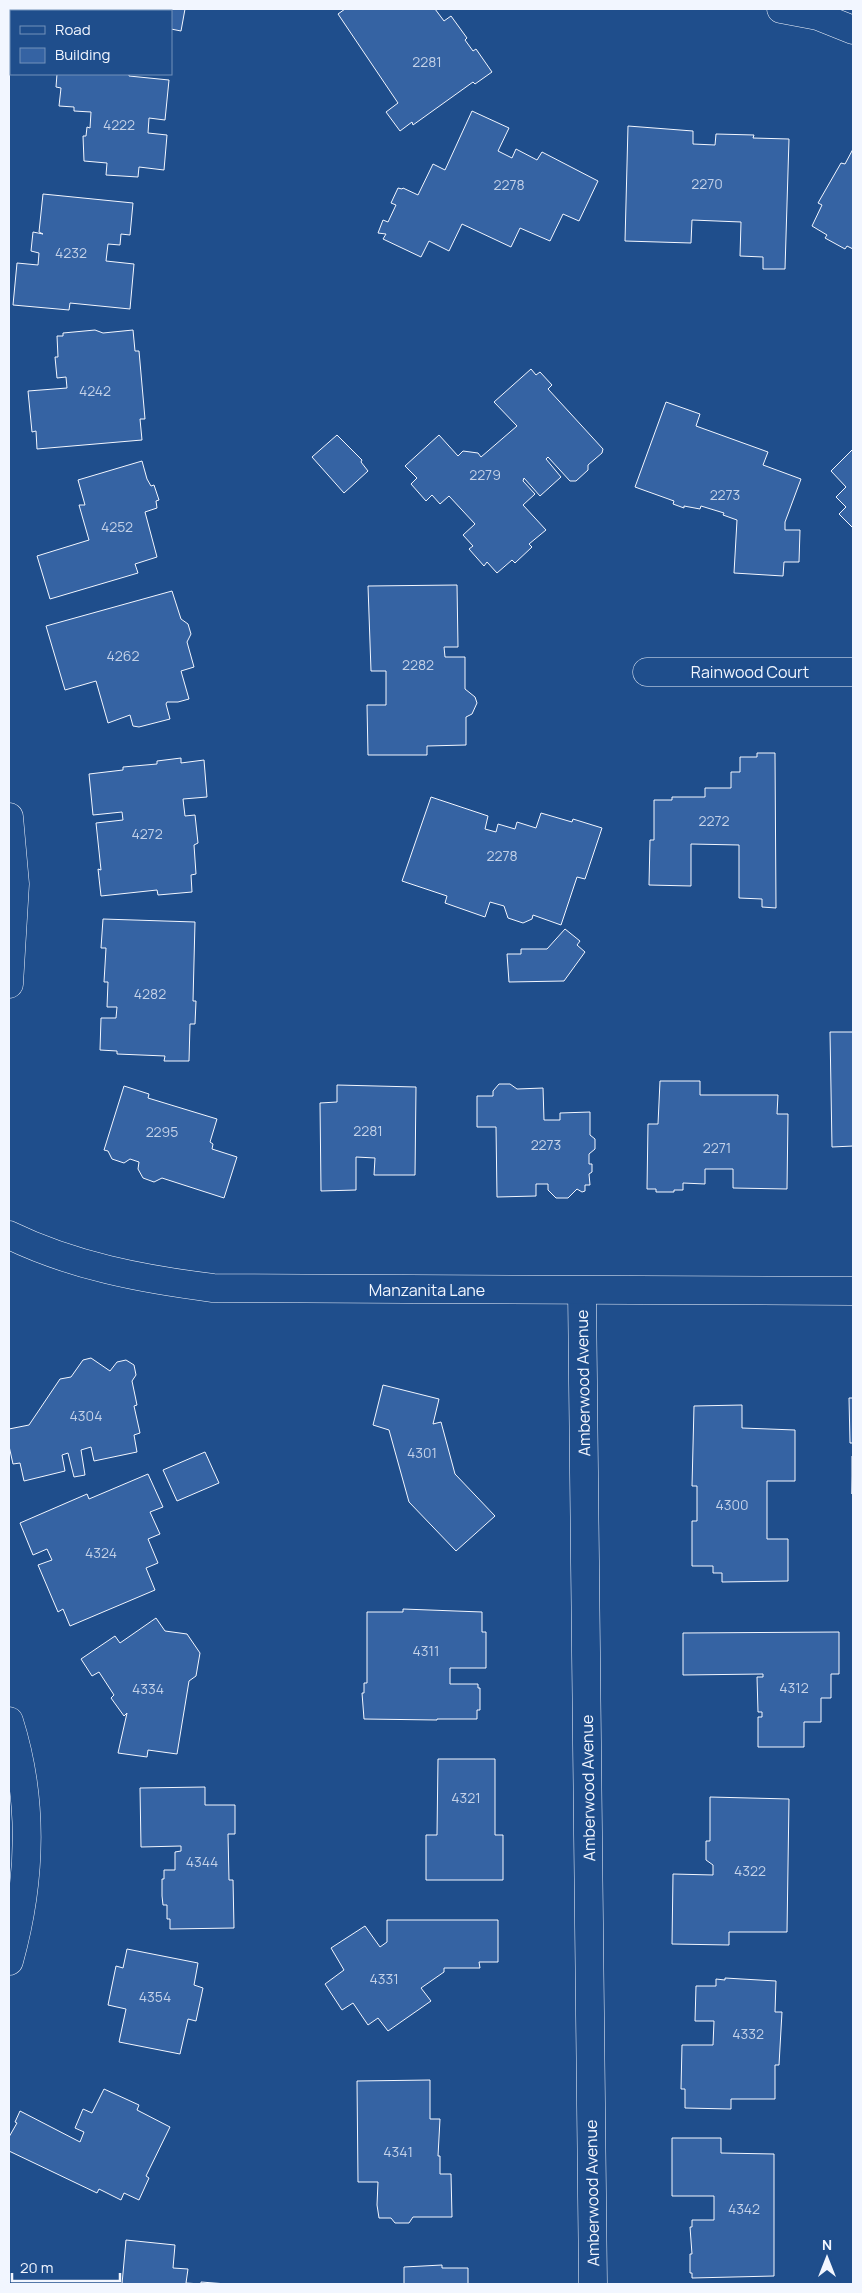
<svg xmlns="http://www.w3.org/2000/svg" width="862" height="2293" viewBox="0 0 862 2293" font-family="Manrope,sans-serif">
	<rect width="100%" height="100%" fill="#1f4e8c"/>
	<g fill="#3563a3" stroke="#f2f6ff">
		<polygon points="59,9 185,9 181,31 171,29 171,11 59,11"/>
		<polygon points="345,9 435,9 444,21 451,16 467,38 465,40 473,51 476,49 492,72 475,84 473,82 413,125 412,122 400,131 386,112 398,103 338,14"/>
		<polygon points="57,74 129,74 129,76 169,80 165,120 149,118 148,133 167,135 164,170 139,167 138,177 106,175 107,163 84,161 83,136 86,136 87,127 90,128 91,112 74,111 74,107 59,106 61,88 56,87"/>
		<polygon points="472,111 509,128 498,151 512,158 516,149 537,160 542,152 598,181 579,221 563,214 550,241 520,228 511,247 462,224 449,251 429,241 421,257 383,239 386,234 378,233 383,220 388,222 396,205 391,203 398,188 402,189 403,188 418,195 433,164 445,170"/>
		<polygon points="628,126 693,131 693,144 715,145 716,134 754,135 753,138 789,139 785,269 763,269 763,257 740,256 741,222 692,220 691,243 625,241"/>
		<polygon points="853,149 853,249 847,246 845,249 825,238 827,235 812,226 822,205 818,203 841,163 845,164"/>
		<polygon points="43,194 133,203 130,235 121,234 120,245 108,244 106,261 134,264 130,309 70,303 69,310 13,305 17,263 38,265 39,253 31,251 33,232 43,234 39,232"/>
		<polygon points="95,330 103,333 133,330 135,351 139,351 145,419 140,419 142,440 37,449 36,431 32,432 28,391 67,388 66,377 57,378 55,357 58,357 57,336 63,336 63,333"/>
		<polygon points="531,369 536,375 540,372 552,385 548,389 603,449 602,453 588,465 588,470 576,481 570,481 548,457 546,459 561,477 540,496 524,478 523,481 535,494 523,505 546,530 529,544 532,547 515,563 512,560 497,573 487,562 484,566 469,549 473,546 463,535 475,524 449,496 440,504 432,495 426,501 411,484 417,478 405,466 439,435 458,456 463,451 478,453 481,457 517,426 494,402"/>
		<polygon points="666,402 700,414 696,426 768,452 763,465 801,479 785,522 785,530 800,530 799,562 784,562 783,576 734,573 737,520 723,515 724,513 701,506 700,509 684,506 684,508 673,504 674,501 635,487"/>
		<polygon points="337,435 362,460 361,462 368,471 344,493 312,457"/>
		<polygon points="853,449 853,528 839,514 846,507 836,497 846,487 831,471"/>
		<polygon points="142,461 147,479 151,486 154,485 159,500 156,501 157,508 145,512 157,557 135,564 138,573 50,599 37,556 89,540 79,505 85,505 78,480"/>
		<polygon points="457,585 458,647 444,647 445,657 465,657 465,689 475,697 477,703 472,714 466,717 466,745 427,746 427,755 368,755 367,705 386,705 386,671 371,671 368,586"/>
		<polygon points="172,591 181,619 188,624 191,634 187,642 194,667 181,671 189,699 178,702 167,702 166,704 170,719 139,727 133,726 130,715 108,723 96,681 65,690 46,626"/>
		<polygon points="757,753 775,753 776,908 762,907 762,899 739,898 739,845 691,844 691,886 649,885 650,840 654,840 654,800 672,800 672,797 705,797 705,788 731,788 731,772 740,772 740,757 757,757"/>
		<polygon points="181,758 181,763 204,760 207,797 183,799 185,816 195,815 198,843 194,845 196,874 191,875 192,892 158,895 157,890 101,896 98,869 101,870 96,823 123,820 122,812 93,815 89,774 123,770 123,767 157,764 157,761"/>
		<polygon points="431,797 488,816 485,829 496,832 498,824 515,829 517,822 536,828 541,813 572,822 573,819 602,828 585,879 577,877 561,925 533,915 532,919 523,923 508,918 504,906 490,902 485,917 445,903 447,896 402,881"/>
		<polygon points="103,919 195,922 193,1001 196,1001 195,1024 190,1024 189,1061 164,1061 165,1056 117,1054 117,1051 100,1050 101,1018 116,1018 117,1007 107,1007 108,982 104,982 106,948 101,948"/>
		<polygon points="565,929 580,941 577,945 585,952 564,981 509,982 507,954 521,954 521,949 547,949"/>
		<polygon points="830,1032 853,1032 853,1146 832,1147"/>
		<polygon points="660,1081 700,1081 700,1095 778,1095 777,1114 788,1114 787,1189 733,1188 733,1169 705,1169 705,1184 683,1183 683,1190 674,1190 674,1192 656,1192 656,1189 647,1189 648,1124 658,1124"/>
		<polygon points="499,1084 510,1084 517,1089 543,1088 544,1120 560,1120 560,1113 590,1112 590,1135 595,1139 595,1149 589,1154 589,1164 592,1164 592,1172 589,1174 590,1185 585,1185 585,1191 582,1192 577,1189 568,1198 556,1198 548,1190 548,1184 536,1184 536,1196 497,1197 496,1127 477,1127 477,1096 493,1096 493,1091"/>
		<polygon points="337,1085 416,1087 415,1175 374,1175 375,1158 356,1157 356,1190 321,1191 320,1103 337,1102"/>
		<polygon points="124,1086 149,1094 148,1098 217,1119 210,1142 213,1144 212,1149 237,1157 224,1198 162,1178 154,1182 143,1178 138,1169 139,1162 130,1159 124,1163 112,1159 108,1151 104,1150"/>
		<polygon points="91,1358 110,1371 117,1362 126,1360 134,1365 136,1375 132,1381 137,1405 134,1406 140,1433 134,1435 137,1452 94,1461 91,1447 81,1450 85,1475 74,1477 68,1453 62,1455 65,1471 24,1481 20,1463 13,1464 9,1446 9,1429 29,1425 60,1379 71,1377 83,1360"/>
		<polygon points="383,1385 439,1399 433,1424 441,1422 455,1474 495,1516 456,1551 409,1502 389,1430 373,1425"/>
		<polygon points="849,1398 853,1398 853,1443 850,1443"/>
		<polygon points="742,1405 742,1428 795,1430 795,1481 767,1481 767,1539 788,1539 788,1581 722,1582 722,1573 713,1573 713,1566 692,1566 692,1521 697,1521 697,1486 692,1486 694,1406"/>
		<polygon points="205,1452 219,1483 177,1501 163,1470"/>
		<polygon points="852,1456 853,1457 852,1494"/>
		<polygon points="148,1474 163,1507 150,1512 160,1534 148,1539 158,1563 146,1568 155,1590 70,1626 63,1609 58,1612 38,1565 52,1560 47,1549 33,1555 20,1523 87,1494 89,1499"/>
		<polygon points="403,1609 482,1612 482,1632 486,1632 486,1668 450,1668 450,1684 478,1684 478,1688 480,1688 480,1710 477,1710 477,1719 437,1719 437,1720 364,1719 362,1693 364,1693 364,1683 367,1683 367,1612 403,1612"/>
		<polygon points="156,1618 165,1631 187,1634 200,1653 196,1676 189,1681 177,1754 148,1750 147,1757 118,1753 127,1713 124,1716 111,1698 114,1695 99,1672 92,1676 81,1659 115,1636 120,1643"/>
		<polygon points="839,1632 839,1674 831,1674 831,1698 821,1698 821,1722 804,1722 804,1747 758,1747 758,1717 762,1717 762,1712 758,1712 757,1677 763,1677 763,1674 683,1675 683,1633"/>
		<polygon points="438,1759 495,1759 495,1835 503,1835 503,1880 426,1880 426,1835 437,1835"/>
		<polygon points="205,1787 205,1805 235,1805 235,1834 228,1834 229,1880 233,1880 234,1928 170,1929 170,1919 167,1919 167,1905 163,1905 162,1896 162,1879 164,1879 164,1870 175,1870 175,1852 181,1851 181,1846 141,1847 140,1788"/>
		<polygon points="710,1797 789,1799 787,1932 729,1932 729,1945 672,1944 673,1874 713,1875 713,1865 706,1860 706,1841 710,1841"/>
		<polygon points="387,1920 498,1920 498,1962 479,1962 480,1968 444,1968 444,1972 421,1988 431,2001 388,2031 378,2018 368,2025 353,2003 342,2010 325,1984 344,1970 331,1948 365,1926 380,1947 387,1942"/>
		<polygon points="127,1949 198,1963 194,1985 203,1988 196,2021 188,2019 180,2054 119,2042 126,2009 108,2005 116,1966 123,1968"/>
		<polygon points="725,1978 776,1981 775,2012 782,2012 779,2065 775,2065 775,2099 731,2099 731,2109 685,2108 685,2089 681,2089 682,2045 713,2045 714,2021 695,2021 696,1986 716,1986 716,1979 725,1980"/>
		<polygon points="430,2080 430,2119 440,2119 438,2156 440,2156 440,2174 451,2174 452,2217 413,2217 409,2223 395,2223 391,2218 379,2218 377,2205 378,2182 358,2182 357,2081"/>
		<polygon points="104,2089 139,2105 137,2110 170,2127 146,2176 149,2178 139,2200 124,2193 121,2200 99,2189 97,2193 9,2151 9,2137 17,2123 15,2122 20,2111 80,2142 84,2132 75,2128 83,2109 92,2113"/>
		<polygon points="672,2138 721,2138 721,2153 774,2154 774,2276 692,2278 692,2273 690,2273 690,2254 692,2254 690,2227 692,2227 692,2220 714,2220 714,2196 672,2196"/>
		<polygon points="126,2240 175,2245 173,2268 188,2269 186,2283 201,2284 201,2282 227,2284 122,2284"/>
		<polygon points="442,2265 442,2268 468,2268 468,2284 404,2284 404,2267"/>
	</g>
	<g fill="none" stroke-linecap="round" stroke-linejoin="round">
		<defs>
			<g id="street">
				<polyline points="781,9 818,16 853,30"/>
				<polyline points="647,672 853,672"/>
				<polyline points="9,817 15,884 9,984"/>
				<polyline points="582,1291 593,2284"/>
				<path d="M9,1721C34,1800 31,1882 9,1961"/>
			</g>
			<path id="secondary" d="M9,1235C73,1266 142,1279 213,1288L853,1291"/>
		</defs>
		<use href="#street" stroke="#f2f6ff" stroke-width="29"/>
		<use href="#secondary" stroke="#f2f6ff" stroke-width="29"/>
		<use href="#street" stroke="#1f4e8c" stroke-width="28"/>
		<use href="#secondary" stroke="#1f4e8c" stroke-width="28"/>
	</g>
	<g text-anchor="middle" dominant-baseline="central" stroke-width="4" stroke-linejoin="round" paint-order="stroke">
		<g font-size="14" fill="#c3d1e8">
			<text x="427" y="61">2281</text>
			<text x="119" y="124">4222</text>
			<text x="707" y="183">2270</text>
			<text x="509" y="184">2278</text>
			<text x="71" y="252">4232</text>
			<text x="95" y="390">4242</text>
			<text x="485" y="474">2279</text>
			<text x="725" y="494">2273</text>
			<text x="117" y="526">4252</text>
			<text x="123" y="655">4262</text>
			<text x="418" y="664">2282</text>
			<text x="714" y="820">2272</text>
			<text x="147" y="833">4272</text>
			<text x="502" y="855">2278</text>
			<text x="150" y="993">4282</text>
			<text x="368" y="1130">2281</text>
			<text x="162" y="1131">2295</text>
			<text x="546" y="1144">2273</text>
			<text x="717" y="1147">2271</text>
			<text x="86" y="1415">4304</text>
			<text x="422" y="1452">4301</text>
			<text x="732" y="1504">4300</text>
			<text x="101" y="1552">4324</text>
			<text x="426" y="1650">4311</text>
			<text x="794" y="1687">4312</text>
			<text x="148" y="1688">4334</text>
			<text x="466" y="1797">4321</text>
			<text x="202" y="1861">4344</text>
			<text x="750" y="1870">4322</text>
			<text x="384" y="1978">4331</text>
			<text x="155" y="1996">4354</text>
			<text x="748" y="2033">4332</text>
			<text x="398" y="2151">4341</text>
			<text x="744" y="2208">4342</text>
		</g>
		<g font-size="16" fill="#f2f6ff" stroke="#1f4e8c">
			<text x="750" y="672">Rainwood Court</text>
			<text x="427" y="1290">Manzanita Lane</text>
			<text transform="translate(583 1383) rotate(-91)">Amberwood Avenue</text>
			<text transform="translate(588 1788) rotate(-91)">Amberwood Avenue</text>
			<text transform="translate(592 2193) rotate(-91)">Amberwood Avenue</text>
		</g>
	</g>
	<rect width="862" height="2293" fill="none" stroke="#f2f6ff" stroke-width="20"/>
	<rect x="10" y="10" width="162" height="65" fill="#1f4e8c" stroke="#7391ba"/>
	<rect x="20" y="26" width="25" height="8" fill="#1f4e8c" stroke="#7391ba"/>
	<text x="55" y="35" font-size="15" fill="#f2f6ff">Road</text>
	<rect x="20" y="48" width="25" height="15" fill="#3563a3" stroke="#7391ba"/>
	<text x="55" y="60" font-size="15" fill="#f2f6ff">Building</text>
	<g transform="translate(827 2258)" stroke="#1f4e8c" stroke-width="4" paint-order="stroke">
	<path d="M0-4L9 19L0 12L-9 19Z" fill="#f2f6ff"/>
	<text y="-8" font-size="14" font-weight="bold" text-anchor="middle" fill="#f2f6ff">N</text>
	</g>
	<path d="M12 2273v8h108v-8" fill="none" stroke="#f2f6ff" stroke-width="2.5"/>
	<text x="20" y="2273" font-size="15" fill="#f2f6ff" stroke="#1f4e8c" stroke-width="4" paint-order="stroke">20 m</text>
</svg>
